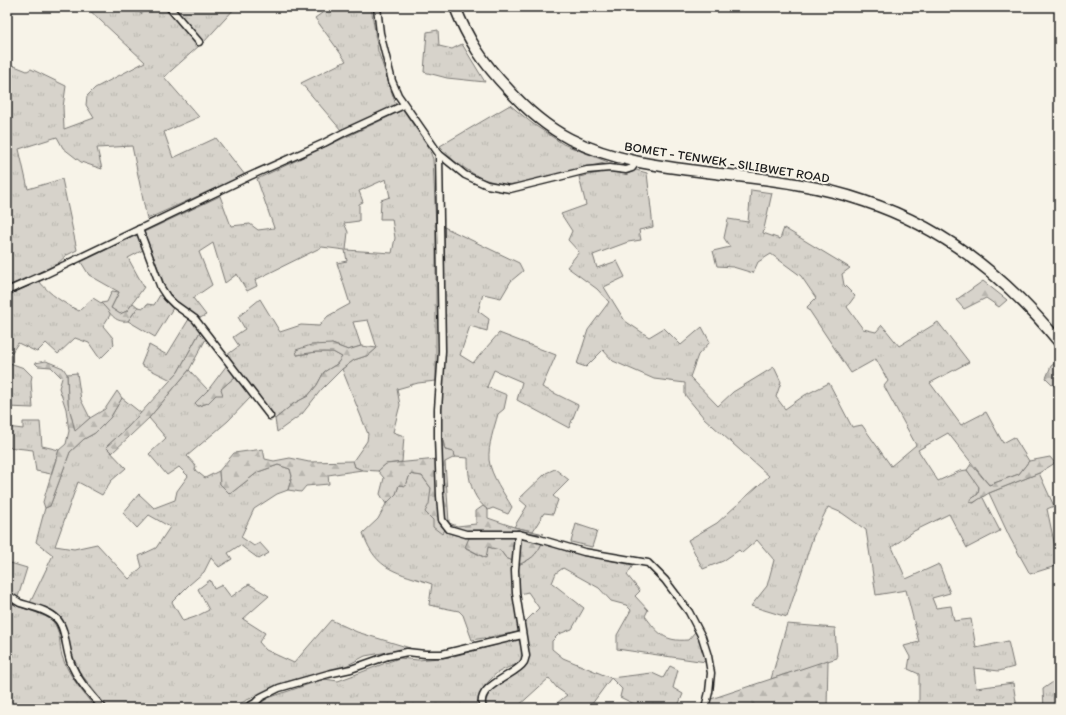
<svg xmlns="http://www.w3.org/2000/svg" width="1066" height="715" viewBox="0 0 1066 715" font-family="Itim,sans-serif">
	<defs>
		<pattern id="grass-tufts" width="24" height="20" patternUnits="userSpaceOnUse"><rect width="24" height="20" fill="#d7d3cb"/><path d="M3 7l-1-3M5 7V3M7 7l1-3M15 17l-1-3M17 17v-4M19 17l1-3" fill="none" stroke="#b8b5ae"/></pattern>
		<pattern id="forest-firs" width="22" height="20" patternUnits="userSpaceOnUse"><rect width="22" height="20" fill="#d7d3cb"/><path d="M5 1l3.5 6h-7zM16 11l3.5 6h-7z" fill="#b8b5ae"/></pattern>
	</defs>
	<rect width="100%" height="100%" fill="#f7f3e8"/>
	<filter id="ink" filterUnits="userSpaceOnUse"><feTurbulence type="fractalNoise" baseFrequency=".025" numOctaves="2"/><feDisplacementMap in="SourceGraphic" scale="8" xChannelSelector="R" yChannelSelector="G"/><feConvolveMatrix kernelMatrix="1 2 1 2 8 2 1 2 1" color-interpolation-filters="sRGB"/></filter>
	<g filter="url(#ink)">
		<g fill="url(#grass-tufts)" stroke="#7a7874" fill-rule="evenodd">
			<polygon points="86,7 133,7 141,14 147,9 151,12 156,7 167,7 199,46 164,77 199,117 164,132 173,158 216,138 245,175 147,219 132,146 97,148 102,169 81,162 63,148 57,137 19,149 28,189 62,179 77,250 67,255 57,264 7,287 7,63 27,71 31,69 66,86 63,107 64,129 94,118 86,105 87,96 95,88 145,62"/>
			<polygon points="173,7 236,7 203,43"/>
			<polygon points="319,7 371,7 378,51 396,105 341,130 301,83 346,61 315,18 322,13"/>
			<polygon points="438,30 439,46 452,49 462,44 485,82 447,78 424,72 427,32"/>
			<polygon points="510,105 533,124 563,144 608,162 525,183 504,185 480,178 455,162 440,146"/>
			<path d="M403,110L428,146L433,159L436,227V381L418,383L397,389L400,405L393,432L404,436L402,462L386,464L378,471L362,470L355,467L353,461L367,441L368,434L342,369L354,360L369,355L377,348L368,320L353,322L361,346L348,350L332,344L297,355L316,352H333L342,357L337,364L324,372L317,385L308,396L293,404L275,419L227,355L239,346L233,337L245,329L238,317L260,299L280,332L301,325L319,326L328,316L350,304L337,263L347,261L345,250L322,247L255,280L257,286L247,291L237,274L225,283L213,243L199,252L212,285L193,298L206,315L200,318L175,301L166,289L144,232L220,196L231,226L250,224L258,230L274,228L257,179ZM386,179L390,197L381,200L380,219H392L395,238L392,253L346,250L348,232L344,223L359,221V204L363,202L359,191Z"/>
			<polygon points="636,170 647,173 653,227 639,230 641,240 628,242 593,255 597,268 617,261 625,277 604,287 625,321 649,337 664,328 681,345 702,327 710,342 698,355 690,377 718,406 733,392 774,367 781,382 776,397 785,409 805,395 829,383 852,427 862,425 891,466 916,445 884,386 888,381 876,359 851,373 807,307 816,298 801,276 771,254 758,262 753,273 733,267 717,266 713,251 730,247 724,238 728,219 748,222 751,190 772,193 763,233 780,239 784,228 850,268 842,274 844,285 855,296 847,307 863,329 876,332 882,325 899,346 938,322 969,362 930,383 961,425 986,412 1003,443 1014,437 1029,461 1019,474 989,485 948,433 918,450 938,481 960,471 967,470 979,486 978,494 969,501 974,503 982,496 1000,531 967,548 949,514 914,531 892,547 906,579 939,564 950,593 932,598 936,608 951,606 954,621 971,619 976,648 1008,641 1014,667 999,671 974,668 976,688 1013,683 1017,708 919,708 919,674 908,669 910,657 904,646 919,642 906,590 876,595 866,530 842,513 828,507 813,537 787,617 751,606 767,586 774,560 757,540 742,553 739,550 723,561 703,569 688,540 717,523 769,476 704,418 685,395 685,383 654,379 613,361 603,350 586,367 577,364 588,330 609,302 597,289 567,267 579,252 568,240 572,231 561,214 586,205 579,177 608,171 627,174"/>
			<path d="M444,227L519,263L523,271L511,281L501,298L483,294L478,311L489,319L487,331L470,326L460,355L473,363L499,333L556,355L542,387L578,405L569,428L517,400L522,382L494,370L487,387L507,395L504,409L498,414C494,428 488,445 489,460C491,476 504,493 512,507L508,514L493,508L488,510C471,497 468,478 468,458L455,457L454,452L445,450L441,431L444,355Z"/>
			<polygon points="137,235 143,250 128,258 144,287 127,311 120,314 111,308 119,292 89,275 81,262"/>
			<path d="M39,281C50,295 64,303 79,311L93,298L101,303L110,312V315L103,326L113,338L114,345L100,359L89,343L75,338L58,354L46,343L37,352L18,343L8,358L7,362L24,368L32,376L31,381L33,408L7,407V296Z"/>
			<polygon points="160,295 173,308 155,337 128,321 138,307 144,308 147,304 154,305"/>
			<polygon points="189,319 195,322 201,330 178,372 171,380 141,365 149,345 167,355"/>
			<polygon points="189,370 208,390 195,403 198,406 208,403 221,389 236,376 251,397 228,421 187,456 196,466 195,470 205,478 219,471 220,484 230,494 258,472 278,465 290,469 292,476 288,490 277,494 254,509 241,537 254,546 260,543 269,553 259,559 240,545 228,553 232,559 219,567 211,558 204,572 189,585 172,602 183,621 195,617 209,610 198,589 210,580 214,589 222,585 231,597 249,584 269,596 243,619 265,633 259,642 266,650 294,663 331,620 357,632 410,648 365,656 344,667 282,683 237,705 239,708 107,708 79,671 70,649 67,630 62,620 55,612 30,603 53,555 36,542 45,508 50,506 70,452 84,439 95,433 110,418 122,398 141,413 128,427 106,447 126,468 111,481 102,495 78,482 55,546 74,549 97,544 129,579 142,567 139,556 156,548 170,527 149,515 137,528 123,513 139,494 154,508 175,500 177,491 188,476 179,467 167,475 149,454 166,438 149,418"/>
			<polygon points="77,373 81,400 90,418 75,432 68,403 67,374"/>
			<polygon points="23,422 40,422 42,446 59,450 51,474 36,471 33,450 7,447 7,427 23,429"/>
			<polygon points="555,469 569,480 553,496 558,500 553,514 544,513 533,531 514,527 527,506 519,499 546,473"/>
			<polygon points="1039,473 1054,506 1047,509 1059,565 1030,574 1010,538 989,493"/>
			<path d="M410,474L422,476L431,488C429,509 431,516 442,533L445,530L452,534L469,538L466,548L485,558L488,547L500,550L506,558L513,561L519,632L472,640L463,615L459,611L429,605L432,584C398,572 376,572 363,533L378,519L386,504L396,494L399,485H406Z"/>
			<polygon points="576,524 597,531 592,547 571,542"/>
			<path d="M542,543L570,552L633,565L627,575L640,591L635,596L648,610L645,616C658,633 664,642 688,640L695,632L701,643L706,662L617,649V635L631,610L626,605L611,601L599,588L563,568L556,573L552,583L584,608L572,629L559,634L552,641V649L563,658L611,678L652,673L663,678L670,666L678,670L673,688L683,694L677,708H632L634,704L620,697L622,689L611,678L589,708H551L567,695L557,688L549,678L516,708H487L485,706C487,679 528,673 529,656C529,649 524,632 523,624L539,608L528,592L520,594L518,565C531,559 536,556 542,543Z"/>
			<polygon points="7,562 27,568 18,597 7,590"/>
			<path d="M7,601C19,609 47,613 54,623C61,633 59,645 62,656C68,675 83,692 95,708H7Z"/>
			<polygon points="787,624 835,628 837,658 771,679"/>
			<path d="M519,639C528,668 518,661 499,672C495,673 493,678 490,680C482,689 476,696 479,708H254L268,698L324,679L338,681L399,658L418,660L450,657Z"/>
			<polygon points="1056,680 1059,680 1059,708 1044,708 1043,689"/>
		</g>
		<g fill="url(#forest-firs)" stroke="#7a7874">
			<polygon points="983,281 1007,300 999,307 986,298 964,309 956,300"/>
			<path d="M112,291L119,292L111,308L120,314L127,311L133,303L138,307L128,321C113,323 111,312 101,303L107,302Z"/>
			<polygon points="201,330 207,337 189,370 149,418 112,453 106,447 128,427 178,372"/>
			<polygon points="332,344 348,350 361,346 377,348 369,355 354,360 342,369 321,390 302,414 277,432 275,419 293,404 308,396 317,385 324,372 337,364 342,357 333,352 316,352 297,355 296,350 311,345"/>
			<polygon points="1059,360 1059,391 1046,378 1051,366"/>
			<polygon points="46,361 63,368 67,374 68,403 75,431 90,418 105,409 117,391 122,398 110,418 95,433 84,439 70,452 50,506 45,508 43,502 48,485 59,450 66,444 69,431 66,409 59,388 62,378 51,367 38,366 35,363"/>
			<polygon points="227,365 236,376 221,389 223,395 216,395 208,403 198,406 195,403 208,390"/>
			<polygon points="441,431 445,450 454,452 455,457 445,462 449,523 457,526 476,524 476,511 483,506 488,510 488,518 514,527 544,534 518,532 461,531 449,527 445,521 442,510"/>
			<polygon points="263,449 265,459 274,461 290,458 309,462 353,461 355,467 362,470 328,475 329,484 306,486 301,492 288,490 292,476 290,469 278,465 258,472 230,494 220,484 219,471 234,453"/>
			<polygon points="1050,457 1055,463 1039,473 989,493 973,503 969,501 978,494 979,487 967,470 971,464 989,485 1019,474 1029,461"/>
			<polygon points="437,459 438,516 440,524 445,530 442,534 433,527 433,520 425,512 429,504 431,488 422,476 410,474 406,486 399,485 396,494 386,504 380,494 384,478 378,471 386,464"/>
			<polygon points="514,537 513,561 506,558 500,550 488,547 486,558 465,547 469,538"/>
			<path d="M519,537L542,543C536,556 531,559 518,565Z"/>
			<polygon points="828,660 827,708 708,708 711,699"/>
		</g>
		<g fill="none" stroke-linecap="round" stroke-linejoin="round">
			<defs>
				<g id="street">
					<polyline points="169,7 199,42"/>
					<polyline points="377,7 380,33 392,81 398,95 439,154 465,175 487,185 510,189 587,170 610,168 626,170 632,168 637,161"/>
					<polyline points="439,154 442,351 438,409 438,437 440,496 442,520 449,529 466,534 518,534 539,539 584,552 648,563 665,580 689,612 702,637 708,656 711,673 709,692 705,708"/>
					<polyline points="139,229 161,288 167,297 174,304 195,319 270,416"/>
					<polyline points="7,291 46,274 250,176 324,143 345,132 404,105"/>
					<path d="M7,594C11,597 15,600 20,603C32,607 48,610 57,619C67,629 65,654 73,668C80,683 92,696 103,708"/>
					<polyline points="246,708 255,703 261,697 279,688 328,674 351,669 388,656 407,652 425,654 442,654 522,635"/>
					<path d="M483,708C474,685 516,676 524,662C525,660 525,658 526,656L516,593L515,570L518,534"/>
				</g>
				<path id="primary" d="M455,7C468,40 484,64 508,89C525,108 547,127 570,139C619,164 675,168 729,175C774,180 821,186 864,201C944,227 1007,278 1059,342"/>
			</defs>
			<use href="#street" stroke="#1c1c1c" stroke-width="9"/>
			<use href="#primary" stroke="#1c1c1c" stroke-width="13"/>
			<use href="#street" stroke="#f7f3e8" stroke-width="6"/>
			<use href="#primary" stroke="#f7f3e8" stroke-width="10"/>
		</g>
	</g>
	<g text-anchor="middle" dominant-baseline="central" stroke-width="4" stroke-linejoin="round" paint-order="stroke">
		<g font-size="13" fill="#1c1c1c" stroke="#f7f3e8">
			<text transform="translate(727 162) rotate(9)">BOMET - TENWEK - SILIBWET ROAD</text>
		</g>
	</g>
	<rect width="1066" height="715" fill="none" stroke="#f7f3e8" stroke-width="24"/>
	<rect x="12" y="12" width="1042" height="691" fill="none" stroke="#1c1c1c" stroke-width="1.5" filter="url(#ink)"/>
</svg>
